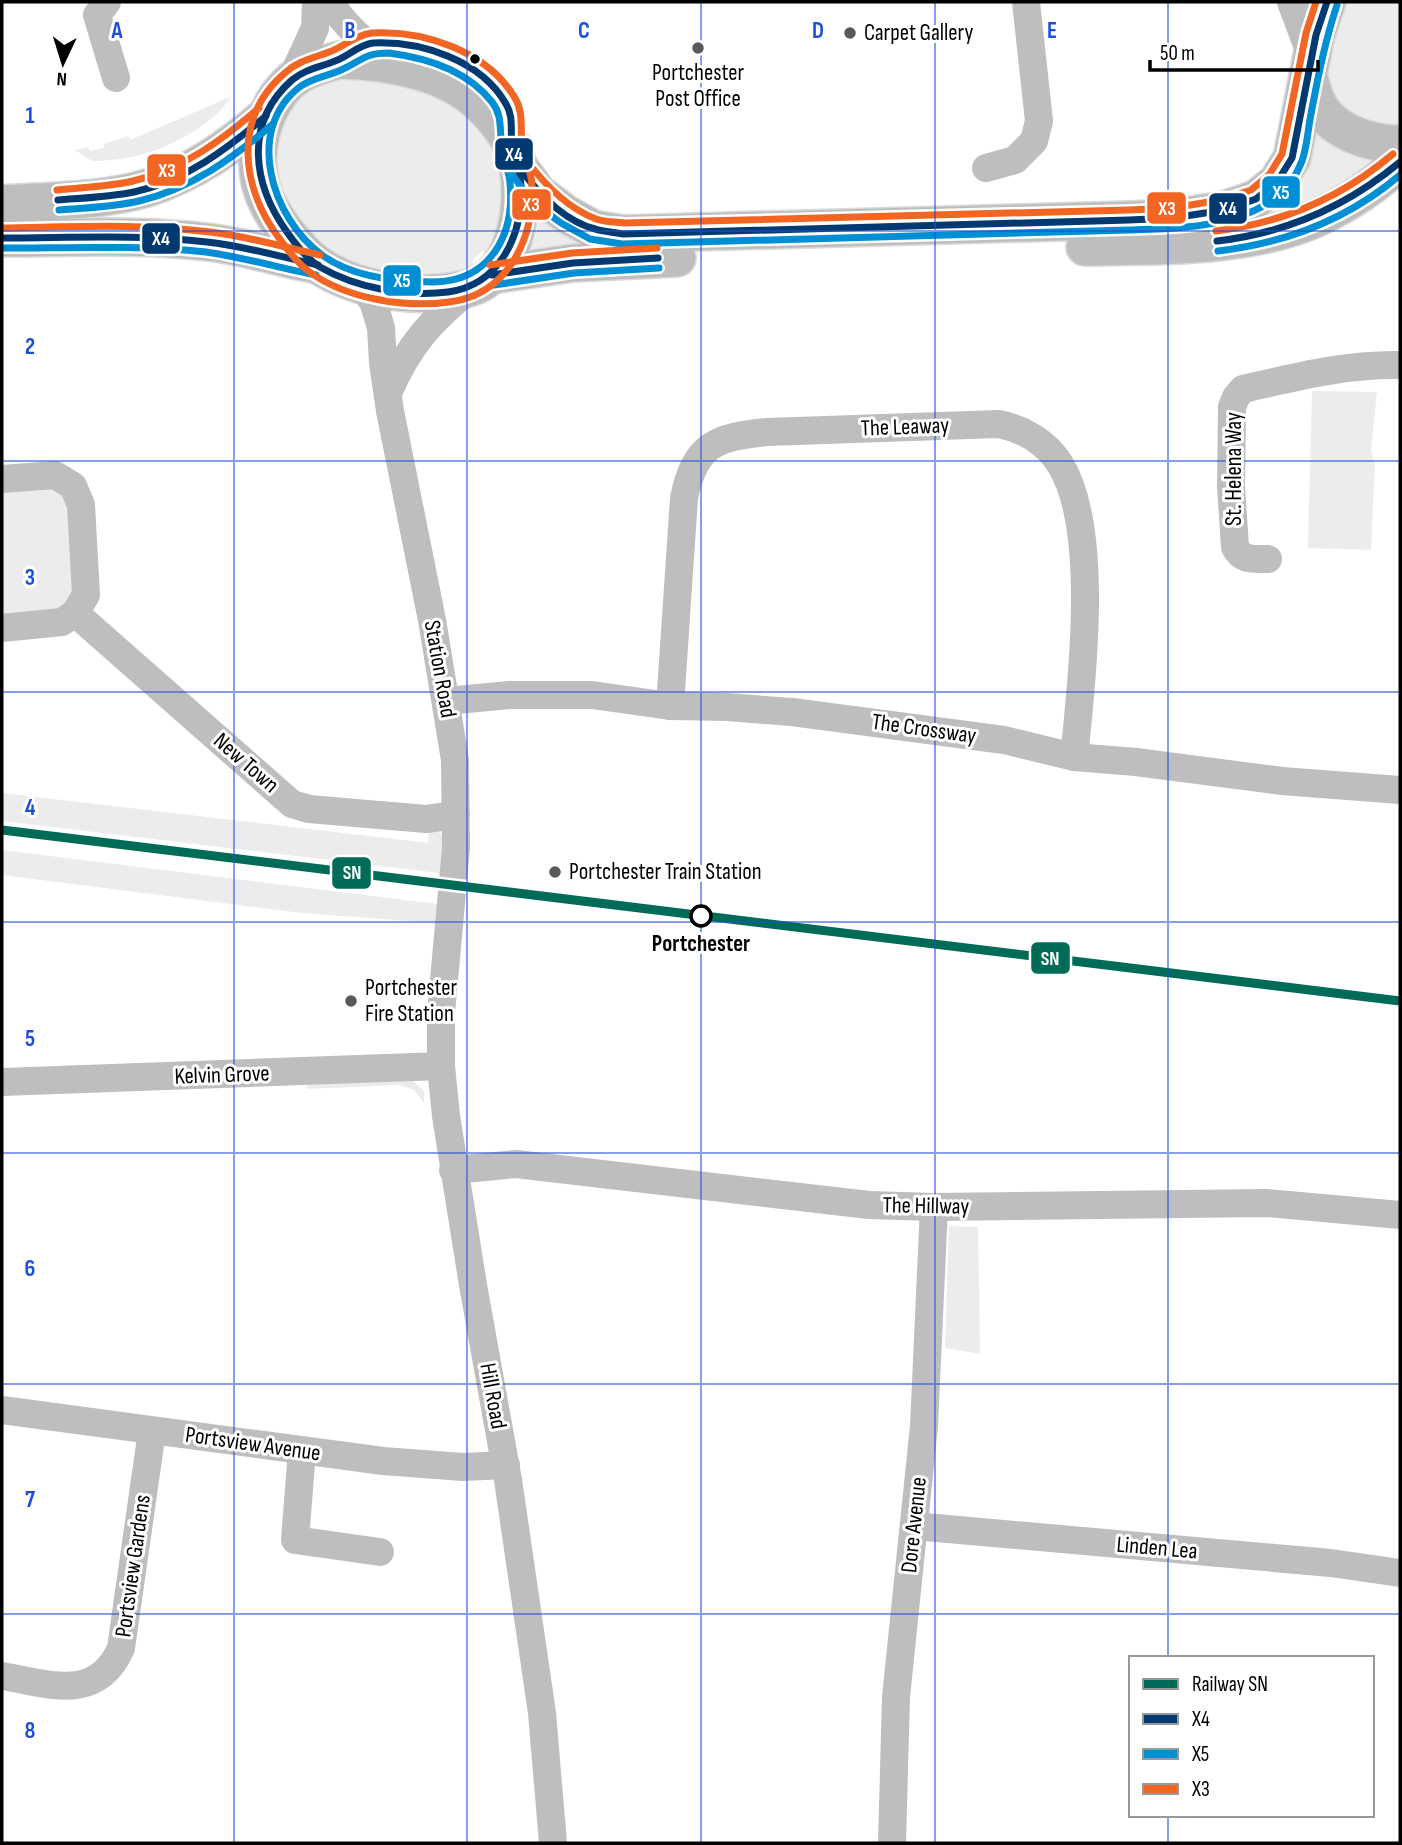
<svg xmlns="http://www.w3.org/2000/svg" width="1402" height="1845" viewBox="0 0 1402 1845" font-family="'Sofia Sans Condensed',sans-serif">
	<rect width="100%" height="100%" fill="#fff"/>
	<g fill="#ececec">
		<polygon points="1335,2 1400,2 1400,131 1395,132 1335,110 1322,58"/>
		<polygon points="347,75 431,91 459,111 487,141 503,176 506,212 487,256 482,251 471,262 476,266 465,272 422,280 352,267 314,243 271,178 277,121 305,88"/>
		<path d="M230,97C220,119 176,144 153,151C136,157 117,160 99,161H92L75,150L88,147L90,151L104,148V144L128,136L130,140Z"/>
		<path d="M1315,124C1336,147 1349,156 1381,157V162L1346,186L1317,202L1281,215L1245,224L1200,230L1147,235L593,251L525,259L536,235L541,211L569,229L606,243L1166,231C1241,224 1307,214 1315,124Z"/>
		<polygon points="1312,391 1377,392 1371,450 1375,465 1371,550 1308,548"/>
		<polygon points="2,486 56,487 73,510 78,588 70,609 2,615"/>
		<polygon points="2,793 428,843 429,828 440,832 444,841 447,874 2,821"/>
		<polygon points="2,850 438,904 436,923 302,913 2,875"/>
		<polygon points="412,1080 424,1091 424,1103 414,1090 400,1085 306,1089 310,1081"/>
		<polygon points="949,1226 978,1227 980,1354 945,1348"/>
	</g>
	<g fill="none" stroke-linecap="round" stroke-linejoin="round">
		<defs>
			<g id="major">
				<path d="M339,60C387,61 447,71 482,106C494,118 507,133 513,149C529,192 520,277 465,289C418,299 357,292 317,264C307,257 299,247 291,238C261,202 250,172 263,126C268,110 278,92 291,81C304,69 322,65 339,60Z"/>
				<path d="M1309,79C1312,86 1313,93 1316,100C1329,131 1369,144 1400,144"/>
				<polyline points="519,167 538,193 566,214 593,229 623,234 1129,220 1173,218 1224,210 1256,199 1277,182 1292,158 1316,35 1327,2"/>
				<path d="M2,204C46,201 105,201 147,188C193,173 230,147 266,116"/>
				<path d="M2,238C70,238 139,234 207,242C244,246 281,258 318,265"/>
				<path d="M1085,247C1156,246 1243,248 1310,221C1342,207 1374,186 1400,162"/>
				<polyline points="492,275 573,263 677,258"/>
			</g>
		</defs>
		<use href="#major" stroke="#dbdbdb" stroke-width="40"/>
		<g stroke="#bebebe" stroke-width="28">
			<polyline points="107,2 97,15 116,78"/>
			<path d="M330,2C347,29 369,48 398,63"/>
			<polyline points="1291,2 1312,58"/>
			<polyline points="290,82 315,28 316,2"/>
			<polyline points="986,168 1015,160 1034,141 1039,121 1026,2"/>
			<polyline points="363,286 374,304 381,328 383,363 390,411 432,620 455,760 456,848 441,1013 441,1066 446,1116 473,1285 508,1480 542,1713 553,1843"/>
			<path d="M388,393C409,344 431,321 472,287"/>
			<polyline points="2,479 55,475 73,486 81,505 86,595 75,613 62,622 2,628"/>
			<path d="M1268,559C1253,559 1242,561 1235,547L1231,486L1232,407L1236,397L1243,389C1295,377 1346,364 1400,365"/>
			<polyline points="75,613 292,804 309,809 426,819 456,815"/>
			<polyline points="447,701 509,695 592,695 670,706 727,707 792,712 1004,740 1074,757 1136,762 1282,781 1400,790"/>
			<path d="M670,706L684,498C695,444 716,437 767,432L999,424C1023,429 1046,442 1060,464C1100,528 1082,682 1074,757"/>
			<polyline points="2,1082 441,1066"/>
			<polyline points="453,1170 516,1164 869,1205 934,1207 1267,1203 1400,1215"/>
			<polyline points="2,1410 383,1461 463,1467 506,1465"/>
			<polyline points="302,1451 295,1540 380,1552"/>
			<polyline points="914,1526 1331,1563 1400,1573"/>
			<path d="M2,1676C49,1684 97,1703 121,1648L152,1431"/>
			<polyline points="892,1843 896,1697 924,1426 934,1207"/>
		</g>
		<use href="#major" stroke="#bebebe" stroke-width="37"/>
		<defs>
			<g id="bus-1">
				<path d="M373,43C421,41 481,60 506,104C514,117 510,131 512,146C514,160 521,172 521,186C523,235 500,285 448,292C406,297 356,288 320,267C307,259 296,245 287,232C253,185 243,123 292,80C305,69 321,67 335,61C349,56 358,45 373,43Z"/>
				<path d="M519,167C537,192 564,221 595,229C604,232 614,232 623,234L1129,220L1173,218L1224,210L1256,199L1277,182L1292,158L1316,35L1327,2"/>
				<path d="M58,200C83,198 109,197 134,192C185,181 227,149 266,116"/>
				<path d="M2,238C70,238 139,234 207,242C245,246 281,257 318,265"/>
				<path d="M1217,241C1287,233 1346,207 1400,162"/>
				<polyline points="492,275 573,263 658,258"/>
			</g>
			<g id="bus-2">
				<path d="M389,53C428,58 467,70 492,102C503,116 499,130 502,147C503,160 509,170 510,183C515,235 490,281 434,282C397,282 353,278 322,255C272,219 243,129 301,86C313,78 328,76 341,70C362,61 363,53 389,53Z"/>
				<path d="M511,173L531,201L561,223L590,239L622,244L1129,230C1188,228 1277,228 1302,161C1307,147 1308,129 1311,114C1318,77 1325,41 1337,5"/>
				<path d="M59,210C86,208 113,207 139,201C191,189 233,158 273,124"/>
				<path d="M2,248C70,248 138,245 206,252C243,257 279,268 316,275"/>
				<path d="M1218,251C1287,243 1347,220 1400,175"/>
				<polyline points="494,285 574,273 659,268"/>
			</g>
			<g id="bus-3">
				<path d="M372,33C424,30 487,51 515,98C524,113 520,128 522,144C525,159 531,170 532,185C534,240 507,295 449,302C405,308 348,299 311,273C298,264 288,251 279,238C241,187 232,117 286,72C298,61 314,58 329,52C344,47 355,35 372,33Z"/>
				<path d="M527,161C545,185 567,208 596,219C604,222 615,222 624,223L1129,210L1172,208L1221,200L1251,190L1269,175L1282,154L1306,33L1316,2"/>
				<path d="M57,190C82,187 108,187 133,181C182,170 222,140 259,108"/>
				<path d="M2,228C71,227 141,223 210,232C247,236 283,247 320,255"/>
				<path d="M1216,231C1284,223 1341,198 1393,154"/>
				<polyline points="490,265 572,253 657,248"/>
			</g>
		</defs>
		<use href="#bus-1" stroke="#fff" stroke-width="12"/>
		<use href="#bus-2" stroke="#fff" stroke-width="12"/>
		<use href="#bus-3" stroke="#fff" stroke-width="12"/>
		<use href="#bus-1" stroke="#013970" stroke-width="7"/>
		<use href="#bus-2" stroke="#008ed4" stroke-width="7"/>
		<use href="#bus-3" stroke="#f26522" stroke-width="7"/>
		<defs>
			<polyline id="rail-1" points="2,830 1400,1001"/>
		</defs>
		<use href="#rail-1" stroke="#fff" stroke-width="14"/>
		<use href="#rail-1" stroke="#006b56" stroke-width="9"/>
	</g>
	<path fill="none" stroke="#1d4ed8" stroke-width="2" stroke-opacity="0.55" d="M234,2V1843M467,2V1843M701,2V1843M935,2V1843M1168,2V1658M2,231H1400M2,461H1400M2,692H1400M2,922H1400M2,1153H1400M2,1384H1400M2,1614H1400M1168,1815V1843"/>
	<g fill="#595959" stroke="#fff" stroke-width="2.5">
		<circle cx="850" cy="33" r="7"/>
		<circle cx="698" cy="48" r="7"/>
		<circle cx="555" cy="872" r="7"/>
		<circle cx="351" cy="1001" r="7"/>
	</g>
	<circle fill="#000" stroke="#fff" stroke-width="2.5" cx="475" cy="59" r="6"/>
	<circle fill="#fff" stroke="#000" stroke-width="3.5" cx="701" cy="916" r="10"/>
	<g text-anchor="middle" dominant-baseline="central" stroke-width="6" stroke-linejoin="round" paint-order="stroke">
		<g font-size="23" fill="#000" stroke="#fff" text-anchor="start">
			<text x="864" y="33">Carpet Gallery</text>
			<text x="698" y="73" text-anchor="middle">Portchester<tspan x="698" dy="26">Post Office</tspan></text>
			<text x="569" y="872">Portchester Train Station</text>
			<text x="365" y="988">Portchester<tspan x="365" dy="26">Fire Station</tspan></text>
		</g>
		<g font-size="23" fill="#000" stroke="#fff">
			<text transform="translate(905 427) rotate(-2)">The Leaway</text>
			<text transform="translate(1234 469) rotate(-90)">St. Helena Way</text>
			<text transform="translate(440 669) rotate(80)">Station Road</text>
			<text transform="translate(924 729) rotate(8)">The Crossway</text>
			<text transform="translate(246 763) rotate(41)">New Town</text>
			<text transform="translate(222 1075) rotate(-2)">Kelvin Grove</text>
			<text transform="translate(926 1206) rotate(1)">The Hillway</text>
			<text transform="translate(493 1396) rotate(80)">Hill Road</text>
			<text transform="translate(253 1444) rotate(8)">Portsview Avenue</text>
			<text transform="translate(914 1525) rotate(-84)">Dore Avenue</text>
			<text transform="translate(1157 1548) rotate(5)">Linden Lea</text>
			<text transform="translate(133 1566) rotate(-82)">Portsview Gardens</text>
		</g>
		<g font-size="23" font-weight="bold" fill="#000" stroke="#fff">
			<text x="701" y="944">Portchester</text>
		</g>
	</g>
	<g font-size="23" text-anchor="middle" font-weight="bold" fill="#1d4ed8" stroke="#fff" stroke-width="6" stroke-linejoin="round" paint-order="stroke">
		<text x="117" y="38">A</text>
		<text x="350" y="38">B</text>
		<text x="584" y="38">C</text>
		<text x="818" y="38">D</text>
		<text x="1052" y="38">E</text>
		<text x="30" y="123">1</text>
		<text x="30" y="354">2</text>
		<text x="30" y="585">3</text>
		<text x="30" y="815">4</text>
		<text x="30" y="1046">5</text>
		<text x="30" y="1276">6</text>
		<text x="30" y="1507">7</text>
		<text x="30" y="1738">8</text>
	</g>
	<g stroke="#fff" stroke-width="2.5">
		<rect x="494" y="137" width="40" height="34" rx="7" fill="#013970"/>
		<rect x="146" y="153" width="41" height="34" rx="7" fill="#f26522"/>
		<rect x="1261" y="175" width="40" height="34" rx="7" fill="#008ed4"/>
		<rect x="511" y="188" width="41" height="33" rx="7" fill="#f26522"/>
		<rect x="1146" y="191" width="41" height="34" rx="7" fill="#f26522"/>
		<rect x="1208" y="192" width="40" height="33" rx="7" fill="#013970"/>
		<rect x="141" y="222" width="40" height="33" rx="7" fill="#013970"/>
		<rect x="382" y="264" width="40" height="33" rx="7" fill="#008ed4"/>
		<rect x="331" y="856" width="41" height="34" rx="7" fill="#006b56"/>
		<rect x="1030" y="941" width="41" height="34" rx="7" fill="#006b56"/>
	</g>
	<g font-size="19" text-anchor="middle" font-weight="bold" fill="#fff">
		<text x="514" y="161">X4</text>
		<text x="167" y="177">X3</text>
		<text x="1281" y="199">X5</text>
		<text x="531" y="211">X3</text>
		<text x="1167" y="215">X3</text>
		<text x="1228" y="215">X4</text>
		<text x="161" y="245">X4</text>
		<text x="402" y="287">X5</text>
		<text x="352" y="879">SN</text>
		<text x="1050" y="965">SN</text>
	</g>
	<rect width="1402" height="1845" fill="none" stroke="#000000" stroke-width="7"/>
	<rect x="1129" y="1656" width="245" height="161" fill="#ffffff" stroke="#999999" stroke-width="2"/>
	<rect x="1143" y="1679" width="35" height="10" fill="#006b56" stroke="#999999" stroke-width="2"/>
	<text x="1192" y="1691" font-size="21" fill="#000000">Railway SN</text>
	<rect x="1143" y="1714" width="35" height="10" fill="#013970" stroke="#999999" stroke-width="2"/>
	<text x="1192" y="1726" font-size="21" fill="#000000">X4</text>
	<rect x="1143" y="1749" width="35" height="10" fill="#008ed4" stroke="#999999" stroke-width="2"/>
	<text x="1192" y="1761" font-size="21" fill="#000000">X5</text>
	<rect x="1143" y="1784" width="35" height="10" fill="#f26522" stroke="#999999" stroke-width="2"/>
	<text x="1192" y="1796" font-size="21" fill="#000000">X3</text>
	<g transform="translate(63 63) rotate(184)" stroke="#ffffff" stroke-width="5" paint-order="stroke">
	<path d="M0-5L12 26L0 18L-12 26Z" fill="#000000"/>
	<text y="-10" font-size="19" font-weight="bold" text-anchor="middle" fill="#000000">N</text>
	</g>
	<path d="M1150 60v10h168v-10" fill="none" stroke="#000000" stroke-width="3.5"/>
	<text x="1160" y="60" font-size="21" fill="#000000" stroke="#ffffff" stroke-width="5" paint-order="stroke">50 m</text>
</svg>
